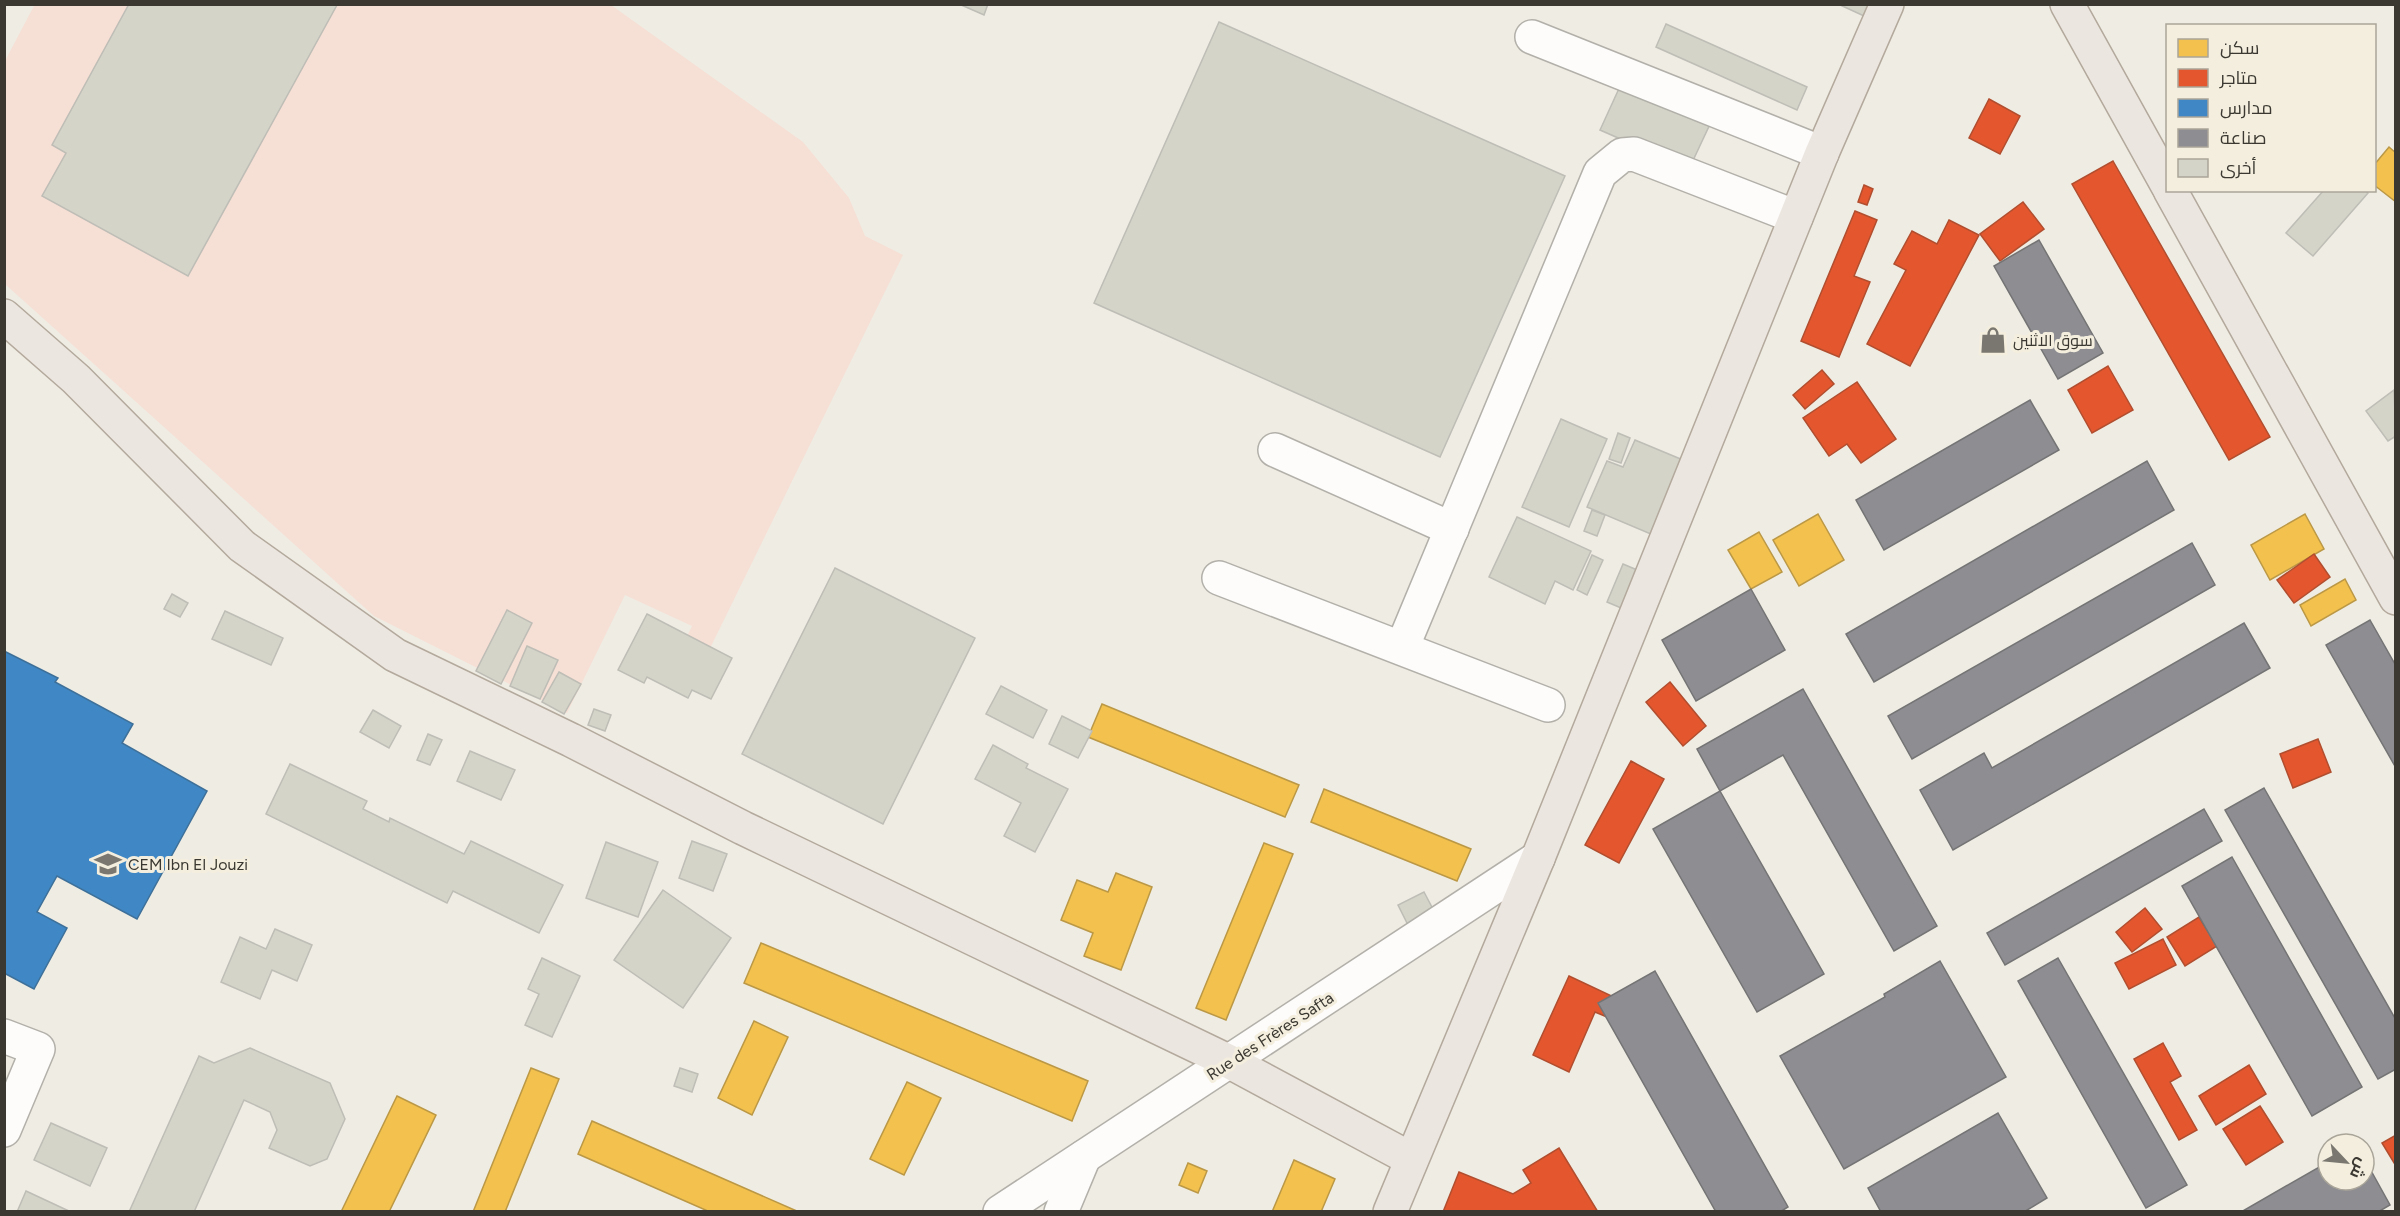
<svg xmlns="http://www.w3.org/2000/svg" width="2400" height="1216" viewBox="0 0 2400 1216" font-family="Figtree,Cairo,sans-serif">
	<rect width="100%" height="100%" fill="#efece3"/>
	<polygon fill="#f6dfd5" points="35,4 611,5 803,142 849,198 865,236 903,255 690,689 669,674 692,626 625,595 567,713 374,616 5,284 5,61"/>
	<g fill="#f2c14e" stroke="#bb9845" stroke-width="1.5">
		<polygon points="2389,147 2396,153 2396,202 2374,185 2374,165"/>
		<polygon points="1818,514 1844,560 1799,586 1773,540"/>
		<polygon points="2305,514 2324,549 2270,580 2251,545"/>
		<polygon points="1759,532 1782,572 1751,589 1728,550"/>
		<polygon points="2345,579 2356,600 2311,626 2300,605"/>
		<polygon points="1102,704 1299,785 1285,817 1088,737"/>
		<polygon points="1324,789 1471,849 1457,881 1311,822"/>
		<polygon points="1264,843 1293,854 1226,1020 1196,1008"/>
		<polygon points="1116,873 1152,887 1121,970 1084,956 1093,933 1061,920 1077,880 1108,892"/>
		<polygon points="761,943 1088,1081 1072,1121 744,983"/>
		<polygon points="754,1021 788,1037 752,1115 718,1098"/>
		<polygon points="531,1068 559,1079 505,1212 473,1212"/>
		<polygon points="907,1082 941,1098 904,1175 870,1159"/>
		<polygon points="397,1096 436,1115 389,1212 341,1212"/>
		<polygon points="592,1121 799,1212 710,1212 578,1154"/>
		<polygon points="1294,1160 1335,1179 1321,1212 1272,1212"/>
		<polygon points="1188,1163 1207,1171 1198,1193 1179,1185"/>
	</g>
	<g fill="#e4572e" stroke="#b14e2f" stroke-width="1.5">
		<polygon points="1989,99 2020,116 2000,154 1969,138"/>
		<polygon points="2113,161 2270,437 2229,460 2072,184"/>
		<polygon points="1864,185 1873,189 1867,205 1858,202"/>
		<polygon points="2023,202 2044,229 2000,261 1980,234"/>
		<polygon points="1855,211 1877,220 1854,276 1870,282 1839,357 1801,341"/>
		<polygon points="1949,220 1979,235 1910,366 1867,344 1906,270 1894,264 1912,231 1937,244"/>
		<polygon points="2108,366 2133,410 2092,433 2068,390"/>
		<polygon points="1822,370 1834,384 1805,409 1793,395"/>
		<polygon points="1857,382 1896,439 1861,463 1847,444 1829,456 1803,418"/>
		<polygon points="2314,554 2330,577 2294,603 2277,580"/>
		<polygon points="1670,682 1706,726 1683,746 1646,702"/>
		<polygon points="2318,739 2331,772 2293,788 2280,754"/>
		<polygon points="1631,761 1664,779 1619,863 1585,845"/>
		<polygon points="2145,908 2162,929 2132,952 2116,932"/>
		<polygon points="2199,917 2217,946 2185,966 2167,937"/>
		<polygon points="2163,939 2176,965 2129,989 2115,963"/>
		<polygon points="1569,976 1616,998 1607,1017 1595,1012 1569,1072 1533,1055"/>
		<polygon points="2163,1043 2181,1076 2170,1082 2197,1130 2179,1140 2134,1059"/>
		<polygon points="2249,1065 2266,1094 2216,1125 2199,1096"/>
		<polygon points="2260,1106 2283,1142 2246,1165 2223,1129"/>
		<polygon points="2396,1135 2396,1166 2382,1143"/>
		<polygon points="1559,1148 1598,1212 1443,1212 1459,1172 1513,1194 1531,1183 1523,1170"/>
	</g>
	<polygon fill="#3f88c5" stroke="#3e7099" stroke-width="1.5" points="4,651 58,678 55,682 133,724 122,743 207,791 137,919 57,876 37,912 67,928 34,989 4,973"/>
	<g fill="#8d8d92" stroke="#747475" stroke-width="1.5">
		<polygon points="2039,240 2103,353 2058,379 1994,266"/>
		<polygon points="2030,400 2059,450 1884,550 1856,500"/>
		<polygon points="2147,461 2174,510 1874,682 1846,634"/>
		<polygon points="2192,543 2215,585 1912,759 1888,716"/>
		<polygon points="1751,589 1785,650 1696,701 1662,640"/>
		<polygon points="2370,620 2396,666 2396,768 2326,645"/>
		<polygon points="2244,623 2270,668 1953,850 1920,790 1984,753 1992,768"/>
		<polygon points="1803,689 1937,926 1894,951 1783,755 1720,791 1697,749"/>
		<polygon points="2264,788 2396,1020 2396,1069 2378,1079 2225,810"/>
		<polygon points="1720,791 1824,974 1757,1012 1653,829"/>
		<polygon points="2204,809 2222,841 2005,965 1987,933"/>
		<polygon points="2232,857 2362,1087 2312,1116 2182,886"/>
		<polygon points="2058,958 2187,1185 2146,1208 2018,981"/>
		<polygon points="1940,961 2006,1077 1844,1169 1780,1056 1885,997 1884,994"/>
		<polygon points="1655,971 1788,1207 1780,1212 1716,1212 1598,1003"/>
		<polygon points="1998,1113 2047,1198 2024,1212 1881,1212 1868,1188"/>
		<polygon points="2364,1158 2390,1205 2378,1212 2241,1212 2328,1162 2328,1180 2364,1180"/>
	</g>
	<g fill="#d4d4c9" stroke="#bebdb6" stroke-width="1.5">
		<polygon points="129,4 337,5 188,276 42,196 66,153 52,145"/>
		<polygon points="959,4 988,4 984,15"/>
		<polygon points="1838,4 1885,4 1877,22"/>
		<polygon points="1219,22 1565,176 1440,457 1094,303"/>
		<polygon points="1666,24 1807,87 1797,110 1656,47"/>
		<polygon points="1622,82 1711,122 1689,169 1600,130"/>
		<polygon points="2324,190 2365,190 2368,193 2313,256 2286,233"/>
		<polygon points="2394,390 2396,436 2388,441 2366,411"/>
		<polygon points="1561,419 1607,439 1569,527 1522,507"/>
		<polygon points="1618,433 1630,438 1621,463 1609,459"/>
		<polygon points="1635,440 1695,465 1665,540 1587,507 1607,461 1623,467"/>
		<polygon points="1592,510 1605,515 1597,536 1584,531"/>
		<polygon points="1517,517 1591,551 1573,590 1555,581 1545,604 1489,577"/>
		<polygon points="1592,555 1603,560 1587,595 1577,590"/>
		<polygon points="1623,564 1649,575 1633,613 1607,602"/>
		<polygon points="835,568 975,638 883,824 742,754"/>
		<polygon points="172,594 188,603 180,617 164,609"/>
		<polygon points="507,610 532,623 501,684 476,671"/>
		<polygon points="225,611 283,638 271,665 212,639"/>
		<polygon points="647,614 732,658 711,699 692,690 688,698 647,677 644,683 618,670"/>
		<polygon points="527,646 558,660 540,699 510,686"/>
		<polygon points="559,672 581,684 564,714 542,702"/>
		<polygon points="1001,686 1047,710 1033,738 986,714"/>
		<polygon points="594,709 611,715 605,731 588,725"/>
		<polygon points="373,710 401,726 389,748 360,732"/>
		<polygon points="1062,716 1092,731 1078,758 1049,744"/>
		<polygon points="428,734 442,740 430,765 417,760"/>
		<polygon points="993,745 1028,764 1026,768 1068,789 1035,852 1004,836 1021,803 975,779"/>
		<polygon points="470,751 515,770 501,800 457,781"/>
		<polygon points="290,764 367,801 363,809 389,822 390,818 464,854 471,841 563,885 539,933 453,891 447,903 266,814"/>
		<polygon points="692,841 727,854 713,891 679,878"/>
		<polygon points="606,842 658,862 638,917 586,898"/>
		<polygon points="663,890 731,938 683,1008 614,960"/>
		<polygon points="1424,892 1435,913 1409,927 1398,905"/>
		<polygon points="275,929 312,945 297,981 272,970 260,999 221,982 240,937 266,949"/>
		<polygon points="542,958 580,976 552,1037 525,1025 539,994 528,989"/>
		<polygon points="250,1048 330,1083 345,1119 327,1159 310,1166 269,1148 277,1130 270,1112 244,1100 194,1212 129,1212 199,1056 214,1063"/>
		<polygon points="680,1068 698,1074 692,1092 674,1086"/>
		<polygon points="51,1123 107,1148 90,1186 34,1160"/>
		<polygon points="26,1191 71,1212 17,1212"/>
	</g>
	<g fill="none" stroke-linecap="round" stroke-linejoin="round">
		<defs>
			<g id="minor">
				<polyline points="1532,37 1822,153"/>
				<polyline points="1275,450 1452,529"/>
				<polyline points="1219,578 1548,705"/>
				<polyline points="1402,648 1600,173 1622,155 1634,154 1796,217"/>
				<polyline points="4,1036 38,1049 4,1130"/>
				<polyline points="1000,1212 1538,858"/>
				<polyline points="1061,1212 1084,1157"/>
			</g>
			<g id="major">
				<polyline points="2067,4 2168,186"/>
				<polyline points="2170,190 2396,598"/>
				<polyline points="4,316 76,379 242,546 395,655 571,740 743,828 1230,1062 1411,1159"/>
				<polyline points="1390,1212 1538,858 1822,153 1887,4"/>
			</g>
		</defs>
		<use href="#minor" stroke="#b2b0a9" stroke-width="36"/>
		<use href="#major" stroke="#b3a99c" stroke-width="36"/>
		<use href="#minor" stroke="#fdfcfb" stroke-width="33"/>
		<use href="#major" stroke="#ece6e0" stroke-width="33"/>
	</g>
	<defs>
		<symbol id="shop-bare" viewBox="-9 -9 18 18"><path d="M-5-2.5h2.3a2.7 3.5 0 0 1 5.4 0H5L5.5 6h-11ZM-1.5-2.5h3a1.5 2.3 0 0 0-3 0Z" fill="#79776f" stroke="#f4eede" stroke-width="2.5" paint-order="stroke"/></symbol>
		<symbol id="school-bare" viewBox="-9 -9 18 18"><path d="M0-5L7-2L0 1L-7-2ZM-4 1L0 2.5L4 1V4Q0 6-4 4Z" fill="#79776f" stroke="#f4eede" stroke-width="2.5" paint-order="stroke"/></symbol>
	</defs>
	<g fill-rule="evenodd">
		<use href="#shop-bare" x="1974" y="321" width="38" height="38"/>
		<use href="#school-bare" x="89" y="845" width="38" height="38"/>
	</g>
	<g text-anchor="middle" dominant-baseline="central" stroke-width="6" stroke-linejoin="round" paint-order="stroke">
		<g font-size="16" fill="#3a3831" stroke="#f4eede" text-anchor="start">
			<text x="2013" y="340">ﺳﻮق اﻻﺛﻨﻴﻦ</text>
			<text x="128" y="864">CEM Ibn El Jouzi</text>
		</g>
		<g font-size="16" fill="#3a3831" stroke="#f4eede">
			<text transform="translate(1270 1036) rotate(-33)">Rue des Frères Safta</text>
		</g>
	</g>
	<rect width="2400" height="1216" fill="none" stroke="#3a3831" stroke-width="12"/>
	<rect x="2166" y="24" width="210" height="168" fill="#f4eede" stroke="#aaa599" stroke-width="1.5"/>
	<rect x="2178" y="39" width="30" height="18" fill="#f2c14e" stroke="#aaa599" stroke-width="1.5"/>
	<text x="2220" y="54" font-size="18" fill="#3a3831">سكن</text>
	<rect x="2178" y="69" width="30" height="18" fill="#e4572e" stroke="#aaa599" stroke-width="1.5"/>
	<text x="2220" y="84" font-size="18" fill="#3a3831">متاجر</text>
	<rect x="2178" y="99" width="30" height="18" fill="#3f88c5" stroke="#aaa599" stroke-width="1.5"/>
	<text x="2220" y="114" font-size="18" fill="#3a3831">مدارس</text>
	<rect x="2178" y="129" width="30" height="18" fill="#8d8d92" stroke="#aaa599" stroke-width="1.5"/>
	<text x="2220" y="144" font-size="18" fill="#3a3831">صناعة</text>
	<rect x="2178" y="159" width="30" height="18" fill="#d4d4c9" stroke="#aaa599" stroke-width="1.5"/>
	<text x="2220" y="174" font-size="18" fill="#3a3831">أخرى</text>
	<g transform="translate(2346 1162) rotate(116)"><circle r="28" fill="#f4eede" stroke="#aaa599" stroke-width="1.5"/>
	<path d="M0-4.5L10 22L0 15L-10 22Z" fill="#79776f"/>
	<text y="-9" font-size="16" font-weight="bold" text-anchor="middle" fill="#3a3831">ش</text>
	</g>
</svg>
